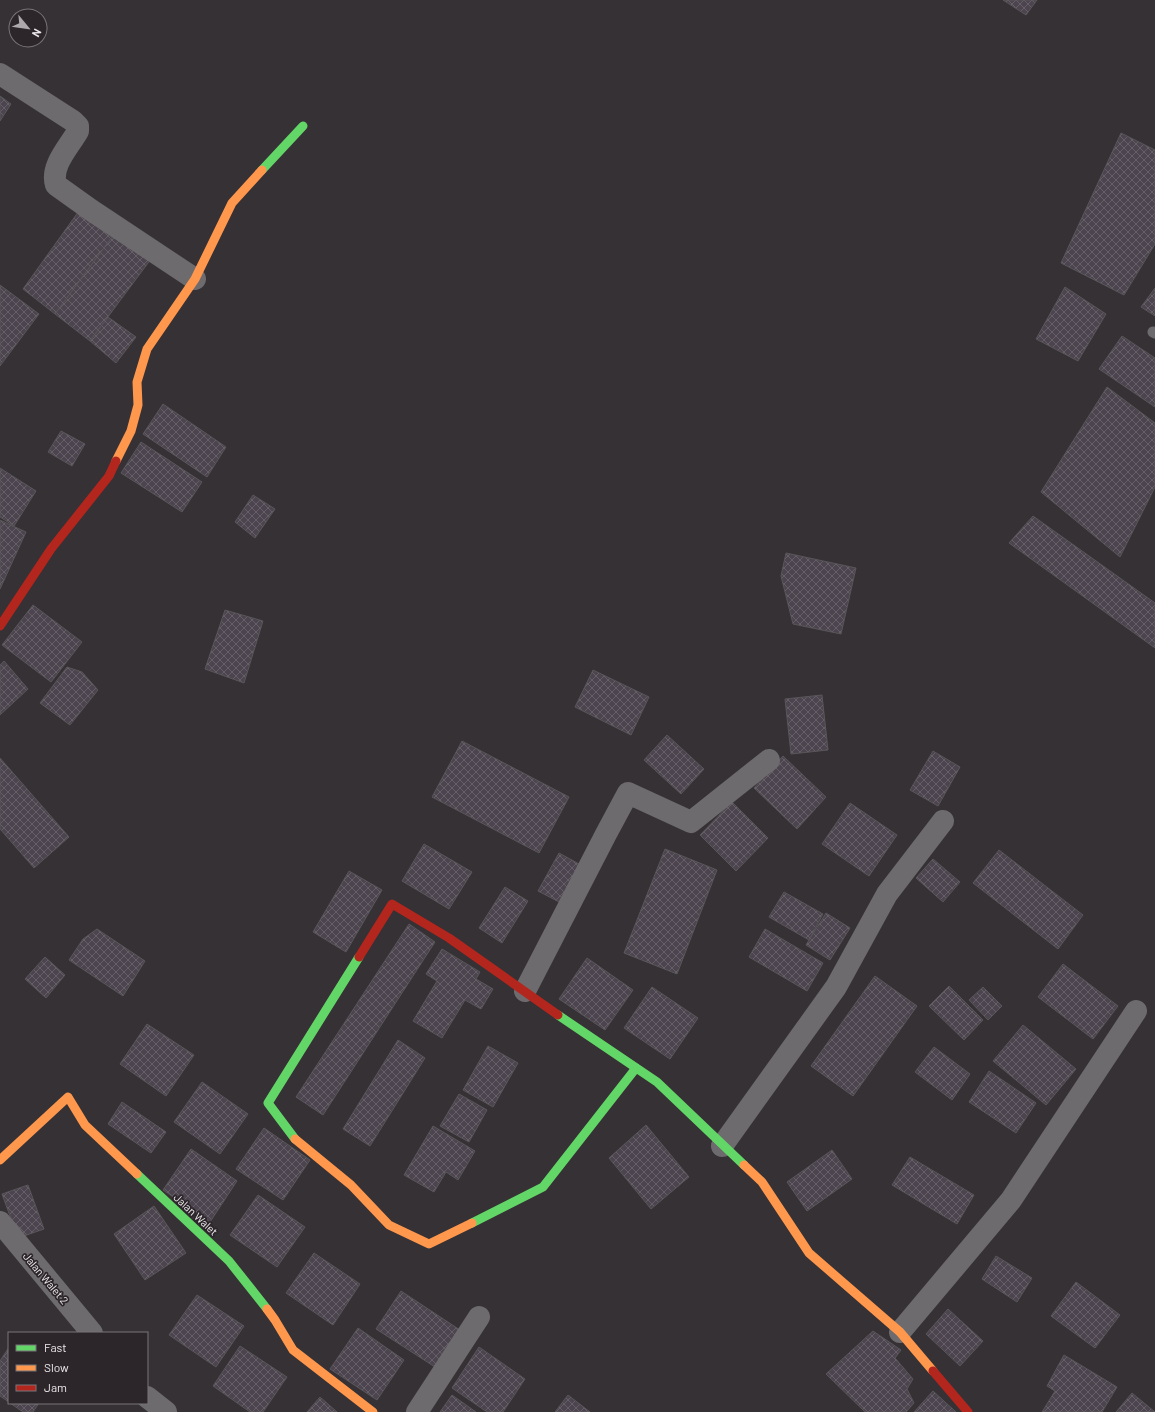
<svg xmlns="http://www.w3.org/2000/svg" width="1155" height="1412" viewBox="0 0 1155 1412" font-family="Barlow,sans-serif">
	<defs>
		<pattern id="building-cross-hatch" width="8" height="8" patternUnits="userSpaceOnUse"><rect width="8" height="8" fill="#4c444f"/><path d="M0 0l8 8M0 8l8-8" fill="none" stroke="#665f68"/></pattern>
	</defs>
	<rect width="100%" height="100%" fill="#353134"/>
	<g fill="url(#building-cross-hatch)" stroke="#595659">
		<polygon points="1003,0 1037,0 1026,15"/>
		<polygon points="0,96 11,104 0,121"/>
		<polygon points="1121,133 1155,150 1155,244 1124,295 1061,263"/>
		<polygon points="81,208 115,233 55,314 23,289"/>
		<polygon points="115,233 151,259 90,341 55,314"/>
		<polygon points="0,285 39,314 0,366"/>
		<polygon points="1065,287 1106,314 1078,361 1036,339"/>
		<polygon points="1155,288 1155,316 1141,307"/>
		<polygon points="108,317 136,337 116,363 90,341"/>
		<polygon points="1122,336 1155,358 1155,407 1099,369"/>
		<polygon points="1107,387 1155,423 1155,487 1120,557 1041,492"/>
		<polygon points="163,404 226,447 207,477 143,434"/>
		<polygon points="61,431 85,444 72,466 48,452"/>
		<polygon points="141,442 202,482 182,512 121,473"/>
		<polygon points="0,468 36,491 14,526 0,517"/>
		<polygon points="253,495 275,509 255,538 235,522"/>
		<polygon points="1033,516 1155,603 1155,648 1009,543"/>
		<polygon points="0,520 26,532 0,589"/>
		<polygon points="786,553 856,568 841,634 793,624 781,576"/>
		<polygon points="33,605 82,642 51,682 2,645"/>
		<polygon points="225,610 263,621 244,683 205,669"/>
		<polygon points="4,661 28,689 0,715 0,665"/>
		<polygon points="67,667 82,672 98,690 70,725 40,703"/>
		<polygon points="593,670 649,697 631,735 575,707"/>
		<polygon points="822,695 828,750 791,754 785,699"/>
		<polygon points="667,735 704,769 681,794 644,760"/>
		<polygon points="462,741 569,797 539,853 432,797"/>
		<polygon points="933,751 960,767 938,806 910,790"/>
		<polygon points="783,756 826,797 797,829 754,788"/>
		<polygon points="0,758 69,837 34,868 0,829"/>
		<polygon points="732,802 768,838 736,871 700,835"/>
		<polygon points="850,803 897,835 869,876 822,844"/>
		<polygon points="424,844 472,872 449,909 402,881"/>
		<polygon points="665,849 717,870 677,974 624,953"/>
		<polygon points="999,850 1083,915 1058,949 973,883"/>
		<polygon points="559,853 581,865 561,903 538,891"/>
		<polygon points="933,859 960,882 943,902 916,878"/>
		<polygon points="349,871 382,890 346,952 313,932"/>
		<polygon points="505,887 528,901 502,943 479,928"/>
		<polygon points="784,892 823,914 809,940 769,917"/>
		<polygon points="826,913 850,928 830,960 806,945 809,940"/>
		<polygon points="409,924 435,942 323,1115 296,1097"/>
		<polygon points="97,929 145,961 123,996 69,960 83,939"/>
		<polygon points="765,929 823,963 807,991 749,957"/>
		<polygon points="442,949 480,972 476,979 493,989 481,1009 465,1000 442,1038 413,1021 437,981 426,974"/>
		<polygon points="45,957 65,975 46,998 25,979"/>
		<polygon points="587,958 633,990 605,1030 559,999"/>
		<polygon points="1063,964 1118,1006 1093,1039 1038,997"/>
		<polygon points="875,976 917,1006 853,1096 811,1066"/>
		<polygon points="949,986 983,1020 964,1040 929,1006"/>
		<polygon points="652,987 698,1018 670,1059 624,1028"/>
		<polygon points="983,987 1002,1006 988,1020 969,1000"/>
		<polygon points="147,1024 194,1055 166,1096 120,1064"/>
		<polygon points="1023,1025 1076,1069 1046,1105 993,1061"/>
		<polygon points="398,1040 425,1058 370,1146 343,1129"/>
		<polygon points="488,1046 518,1063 493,1107 463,1090"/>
		<polygon points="934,1047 970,1074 952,1100 915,1072"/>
		<polygon points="989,1071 1036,1103 1016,1133 969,1102"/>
		<polygon points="202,1082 248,1114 220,1154 174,1122"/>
		<polygon points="459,1094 487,1110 469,1142 440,1126"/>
		<polygon points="122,1102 166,1132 151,1153 108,1124"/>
		<polygon points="646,1125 689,1177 651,1209 609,1158"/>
		<polygon points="433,1126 475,1151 458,1180 446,1172 434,1192 404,1175"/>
		<polygon points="264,1128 310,1160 283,1200 236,1169"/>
		<polygon points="191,1149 237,1181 210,1222 163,1190"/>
		<polygon points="832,1150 852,1179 807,1211 787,1182"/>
		<polygon points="910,1157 974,1195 957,1224 892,1185"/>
		<polygon points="28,1185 44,1229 18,1238 2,1194"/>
		<polygon points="258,1195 305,1227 277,1267 230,1235"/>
		<polygon points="154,1206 186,1253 145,1280 114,1234"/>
		<polygon points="314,1253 360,1284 333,1325 286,1293"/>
		<polygon points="996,1256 1032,1278 1017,1302 982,1279"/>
		<polygon points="1076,1282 1120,1315 1095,1348 1051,1316"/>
		<polygon points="401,1291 460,1330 435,1367 376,1329"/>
		<polygon points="197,1295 244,1326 216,1367 169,1335"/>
		<polygon points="948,1309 983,1341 960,1366 926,1334"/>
		<polygon points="358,1328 404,1360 377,1400 330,1369"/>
		<polygon points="873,1331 901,1350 895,1358 913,1379 907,1389 914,1403 906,1412 865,1412 826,1374"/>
		<polygon points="240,1346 287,1377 263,1412 250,1412 213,1386"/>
		<polygon points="9,1347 9,1402 0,1396 0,1361"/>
		<polygon points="479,1347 525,1379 503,1412 487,1412 452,1388"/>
		<polygon points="1064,1355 1117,1387 1102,1412 1042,1412 1055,1391 1047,1386"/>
		<polygon points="933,1391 956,1412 914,1412"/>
		<polygon points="1132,1393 1155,1412 1116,1412"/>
		<polygon points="452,1395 476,1412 440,1412"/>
		<polygon points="568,1395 590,1412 555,1412"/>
		<polygon points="320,1397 337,1412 307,1412"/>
		<polygon points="10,1403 39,1403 33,1412 23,1412"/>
	</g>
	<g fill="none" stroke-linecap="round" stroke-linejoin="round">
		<polyline stroke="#6d6b6d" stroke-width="11" points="1153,332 1155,333"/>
		<g stroke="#6d6b6d" stroke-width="22">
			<path d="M0,74L73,121L78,126V131C69,147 50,166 56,185L91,210L195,279"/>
			<polyline points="525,991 606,834 628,793 691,822 769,760"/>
			<polyline points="722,1146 836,987 887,894 943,821"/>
			<polyline points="0,1222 92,1333"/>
			<polyline points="900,1332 1011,1200 1136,1011"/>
			<polyline points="147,1397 166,1412"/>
			<polyline points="417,1412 479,1317"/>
		</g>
		<g stroke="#63d668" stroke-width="9">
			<polyline points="262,170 303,126"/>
			<polyline points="558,1015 657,1082 744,1165"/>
			<polyline points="295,1139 268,1103 359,957"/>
			<polyline points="137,1174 229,1261 267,1309"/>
			<polyline points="472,1223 543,1187 636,1068"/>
		</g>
		<g stroke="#ff974d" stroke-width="9">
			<polyline points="116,461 131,431 138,405 137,382 147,349 195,279 232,203 262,170"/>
			<polyline points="295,1139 351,1185 389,1225 429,1244 472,1223"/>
			<polyline points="0,1160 68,1097 85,1125 137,1174"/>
			<polyline points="744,1165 762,1182 809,1253 900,1332 933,1371"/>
			<polyline points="267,1309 275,1320 293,1350 373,1412"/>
		</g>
		<g stroke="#b3261e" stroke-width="9">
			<polyline points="0,626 51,549 109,476 116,461"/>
			<polyline points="359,957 392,904 449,938 558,1015"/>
			<polyline points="933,1371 968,1412"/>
		</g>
	</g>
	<g text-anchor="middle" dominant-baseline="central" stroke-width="3.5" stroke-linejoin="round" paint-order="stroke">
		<g font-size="11" fill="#ece8eb" stroke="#2c262b">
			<text transform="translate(196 1214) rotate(43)">Jalan Walet</text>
			<text transform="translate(46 1278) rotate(50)">Jalan Walet 2</text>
		</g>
	</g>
	<rect x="8" y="1332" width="140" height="72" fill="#2c262b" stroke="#797478"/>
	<rect x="16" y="1345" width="20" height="6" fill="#63d668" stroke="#797478"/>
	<text x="44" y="1352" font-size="12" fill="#ece8eb">Fast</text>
	<rect x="16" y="1365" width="20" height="6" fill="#ff974d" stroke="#797478"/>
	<text x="44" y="1372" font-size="12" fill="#ece8eb">Slow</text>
	<rect x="16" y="1385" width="20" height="6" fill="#b3261e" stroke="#797478"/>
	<text x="44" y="1392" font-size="12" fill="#ece8eb">Jam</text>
	<g transform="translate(28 28) rotate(119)"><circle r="19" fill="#2c262b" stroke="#797478"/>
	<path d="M0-3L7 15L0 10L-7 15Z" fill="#aca8ab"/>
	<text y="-6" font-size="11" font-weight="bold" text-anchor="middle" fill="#ece8eb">N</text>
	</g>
</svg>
